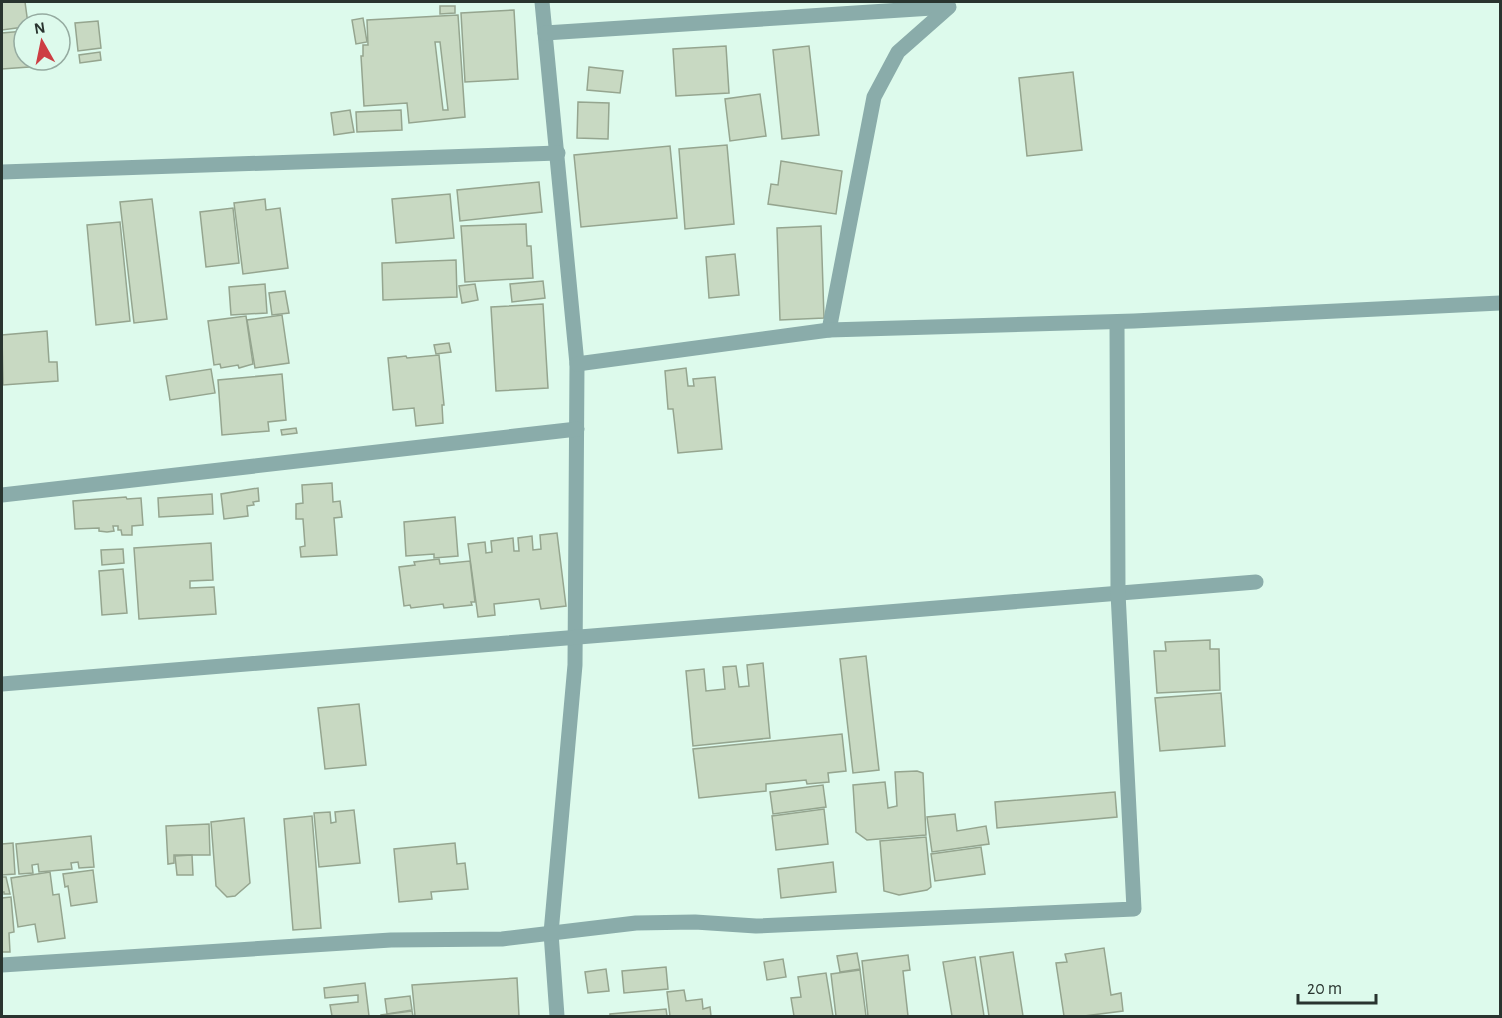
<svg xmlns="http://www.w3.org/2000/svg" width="1502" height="1018" viewBox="0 0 1502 1018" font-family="'Alegreya Sans',sans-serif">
	<rect width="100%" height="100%" fill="#ddfaec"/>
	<g fill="#c8d9c2" stroke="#95a58f" stroke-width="1.5" fill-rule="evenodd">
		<polygon points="2,2 25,2 28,24 24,24 24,27 2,30"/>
		<polygon points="440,6 455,6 455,13 440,14"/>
		<polygon points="514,10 518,79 465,82 461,13"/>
		<path d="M458,15L465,117L409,123L407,103L364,106L361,56H363V45H368L367,20ZM435,42H440L448,110H443Z"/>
		<polygon points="363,18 367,42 356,44 352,20"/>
		<polygon points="98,21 101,48 78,51 75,23"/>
		<polygon points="24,31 24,60 29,60 29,67 2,69 2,33"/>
		<polygon points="726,46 729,93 676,96 673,49"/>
		<polygon points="809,46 819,135 782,139 773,50"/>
		<polygon points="100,52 101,60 80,63 79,55"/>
		<polygon points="589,67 623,71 620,93 587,90"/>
		<polygon points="1073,72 1082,150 1027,156 1019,78"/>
		<polygon points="760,94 766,136 730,141 725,99"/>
		<polygon points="578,102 609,103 608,139 577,138"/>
		<polygon points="350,110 354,132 334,135 331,113"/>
		<polygon points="401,110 402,130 357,132 356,112"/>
		<polygon points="727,145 734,224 685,229 679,149"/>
		<polygon points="670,146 677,218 581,227 574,155"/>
		<polygon points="781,161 842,171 836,214 768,204 771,184 778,185"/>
		<polygon points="539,182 542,212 460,221 457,190"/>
		<polygon points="450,194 454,238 396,243 392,199"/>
		<polygon points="152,199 167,319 134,323 120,202"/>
		<polygon points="265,199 266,210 280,208 288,268 243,274 234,203"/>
		<polygon points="233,208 239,263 206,267 200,212"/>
		<polygon points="120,222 130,321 96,325 87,225"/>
		<polygon points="526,224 527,246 531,246 533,278 465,282 461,226"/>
		<polygon points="821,226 824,318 780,320 777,228"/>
		<polygon points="735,254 739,295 709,298 706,257"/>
		<polygon points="456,260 457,297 383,300 382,263"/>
		<polygon points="543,281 545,298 512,302 510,284"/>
		<polygon points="265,284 267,313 231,315 229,287"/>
		<polygon points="475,284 478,300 462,303 459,286"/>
		<polygon points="285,291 289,313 272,315 269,293"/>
		<polygon points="543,304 548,388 496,391 491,307"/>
		<polygon points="282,315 289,363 255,368 247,320"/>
		<polygon points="246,316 253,364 239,368 238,365 221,368 220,364 214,365 208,321"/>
		<polygon points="47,331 49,362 57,362 58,381 3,385 2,335"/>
		<polygon points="449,343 451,352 436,354 434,345"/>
		<polygon points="439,355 444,405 442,405 443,423 416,426 414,408 393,410 388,358 406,356 407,358"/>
		<polygon points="686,368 688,386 694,386 693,379 715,377 722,449 678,453 673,409 668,409 665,371"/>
		<polygon points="211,369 215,393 170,400 166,376"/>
		<polygon points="282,374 286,420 268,422 269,431 222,435 218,380"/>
		<polygon points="296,428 297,433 282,435 281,430"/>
		<polygon points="332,483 333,502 340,501 342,517 334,518 337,555 301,557 300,547 305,546 303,519 296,519 296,504 303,503 302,485"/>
		<polygon points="258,488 259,501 253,502 254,505 247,506 248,516 224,519 221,494"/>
		<polygon points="212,494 213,514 159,517 158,498"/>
		<polygon points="126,497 127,499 141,498 143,525 132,526 132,535 122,535 121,530 118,530 118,526 113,526 114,531 107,532 99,531 99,528 75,529 73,501"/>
		<polygon points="455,517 458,556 434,558 434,554 406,556 404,522"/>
		<polygon points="557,533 566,606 541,609 539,599 494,604 495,615 478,617 468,544 485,542 486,553 492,552 491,541 513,538 514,551 519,551 518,538 532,536 533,550 541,549 540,535"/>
		<polygon points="211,543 213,580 190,581 190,588 214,587 216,614 139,619 134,548"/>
		<polygon points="123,549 124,563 102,565 101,550"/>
		<polygon points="439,559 440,564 470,561 475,602 471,602 472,605 444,608 443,604 411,608 410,605 404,606 399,567 415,565 414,562"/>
		<polygon points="123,569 127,613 102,615 99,571"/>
		<polygon points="1210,640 1210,649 1219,649 1220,690 1157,693 1154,651 1166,651 1165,642"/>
		<polygon points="866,656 879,770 853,773 840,659"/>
		<polygon points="763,663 770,738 693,746 686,671 704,669 706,691 725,689 723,667 736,666 739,687 749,686 747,665"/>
		<polygon points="1221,693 1225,746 1160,751 1155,698"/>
		<polygon points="359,704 366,765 325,769 318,708"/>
		<polygon points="842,734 846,771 828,773 829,782 807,784 806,780 766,784 766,791 699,798 693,749"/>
		<polygon points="917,771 923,773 926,835 867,840 856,832 853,785 885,782 888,808 897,806 895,772"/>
		<polygon points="823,785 826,807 773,814 770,792"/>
		<polygon points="1115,792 1117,817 997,828 995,802"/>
		<polygon points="824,809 828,844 776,850 772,816"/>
		<polygon points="354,810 360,863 319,867 314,813 330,812 331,823 336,822 335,812"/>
		<polygon points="955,814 957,831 986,826 989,844 932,852 927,817"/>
		<polygon points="312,816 321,928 293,930 284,819"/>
		<polygon points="244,818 250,883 235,896 227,897 216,886 211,822"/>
		<polygon points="209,824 210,855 174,855 174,863 168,864 166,826"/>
		<polygon points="91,836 94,867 79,868 78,862 71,863 72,869 39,872 38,864 32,865 33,873 19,874 16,844"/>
		<polygon points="926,837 931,887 927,890 899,895 884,891 880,841"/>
		<polygon points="13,843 15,874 2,875 2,844"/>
		<polygon points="455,843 457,864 465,863 468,889 431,892 432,899 399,902 394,849"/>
		<polygon points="981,847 985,874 935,881 931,854"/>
		<polygon points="192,855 193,875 177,875 175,856"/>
		<polygon points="833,862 836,892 781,898 778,869"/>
		<polygon points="93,870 97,902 71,906 68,886 65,887 63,874"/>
		<polygon points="50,872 53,895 59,894 65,938 38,942 35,924 18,927 11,878"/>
		<polygon points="2,877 6,877 10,894 4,894 4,892 2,892"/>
		<polygon points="11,897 14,932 9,933 10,952 2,952 2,898"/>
		<polygon points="1104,948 1111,995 1121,993 1123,1011 1084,1016 1064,1016 1056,963 1067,962 1065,954"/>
		<polygon points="1013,952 1023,1016 989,1016 980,957"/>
		<polygon points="857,953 860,969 840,972 837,956"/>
		<polygon points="908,955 910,970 903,971 908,1016 868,1016 862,961"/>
		<polygon points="975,957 984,1016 952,1016 943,962"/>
		<polygon points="783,959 786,977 767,980 764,962"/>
		<polygon points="666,967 668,989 624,993 622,971"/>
		<polygon points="606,969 609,991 588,993 585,972"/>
		<polygon points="860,970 866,1016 836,1016 831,974"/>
		<polygon points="826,973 833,1016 794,1016 791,998 801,997 798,977"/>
		<polygon points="517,978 519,1016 415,1016 412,985"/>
		<polygon points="365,983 369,1016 332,1016 330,1005 358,1002 358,995 325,998 324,988"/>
		<polygon points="684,990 686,1001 702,999 703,1009 710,1007 711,1016 670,1016 667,992"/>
		<polygon points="410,996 412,1010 387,1014 385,999"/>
		<polygon points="666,1009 667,1016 610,1016 610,1014"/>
		<polygon points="412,1011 413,1016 381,1016 381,1015"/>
	</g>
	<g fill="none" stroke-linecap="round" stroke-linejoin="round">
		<g stroke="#8aacaa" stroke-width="15">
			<polyline points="542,2 577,364 575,665 551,933 557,1016"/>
			<polyline points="545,33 948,7"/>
			<polyline points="2,172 558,153"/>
			<polyline points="829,330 874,97 898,52 949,7"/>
			<polyline points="577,364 829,330 1134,321 1500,303"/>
			<polyline points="2,495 577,429"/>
			<polyline points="2,684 1256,582"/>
			<polyline points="2,965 391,940 502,939 636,923 695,922 756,926 1134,909 1118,593 1117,322"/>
		</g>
	</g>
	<rect width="1502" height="1018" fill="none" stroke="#29342f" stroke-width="6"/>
	<g transform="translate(42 42) rotate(351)"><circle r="28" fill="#ddfaec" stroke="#95aba0" stroke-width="1.5"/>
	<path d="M0-4.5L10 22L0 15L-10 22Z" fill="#cd3d43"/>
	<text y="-9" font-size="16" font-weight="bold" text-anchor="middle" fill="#29342f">N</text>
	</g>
	<path d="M1298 994v9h78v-9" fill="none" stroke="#29342f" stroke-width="3"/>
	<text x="1307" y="994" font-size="18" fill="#29342f" stroke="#ddfaec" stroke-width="4.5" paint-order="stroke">20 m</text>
</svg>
